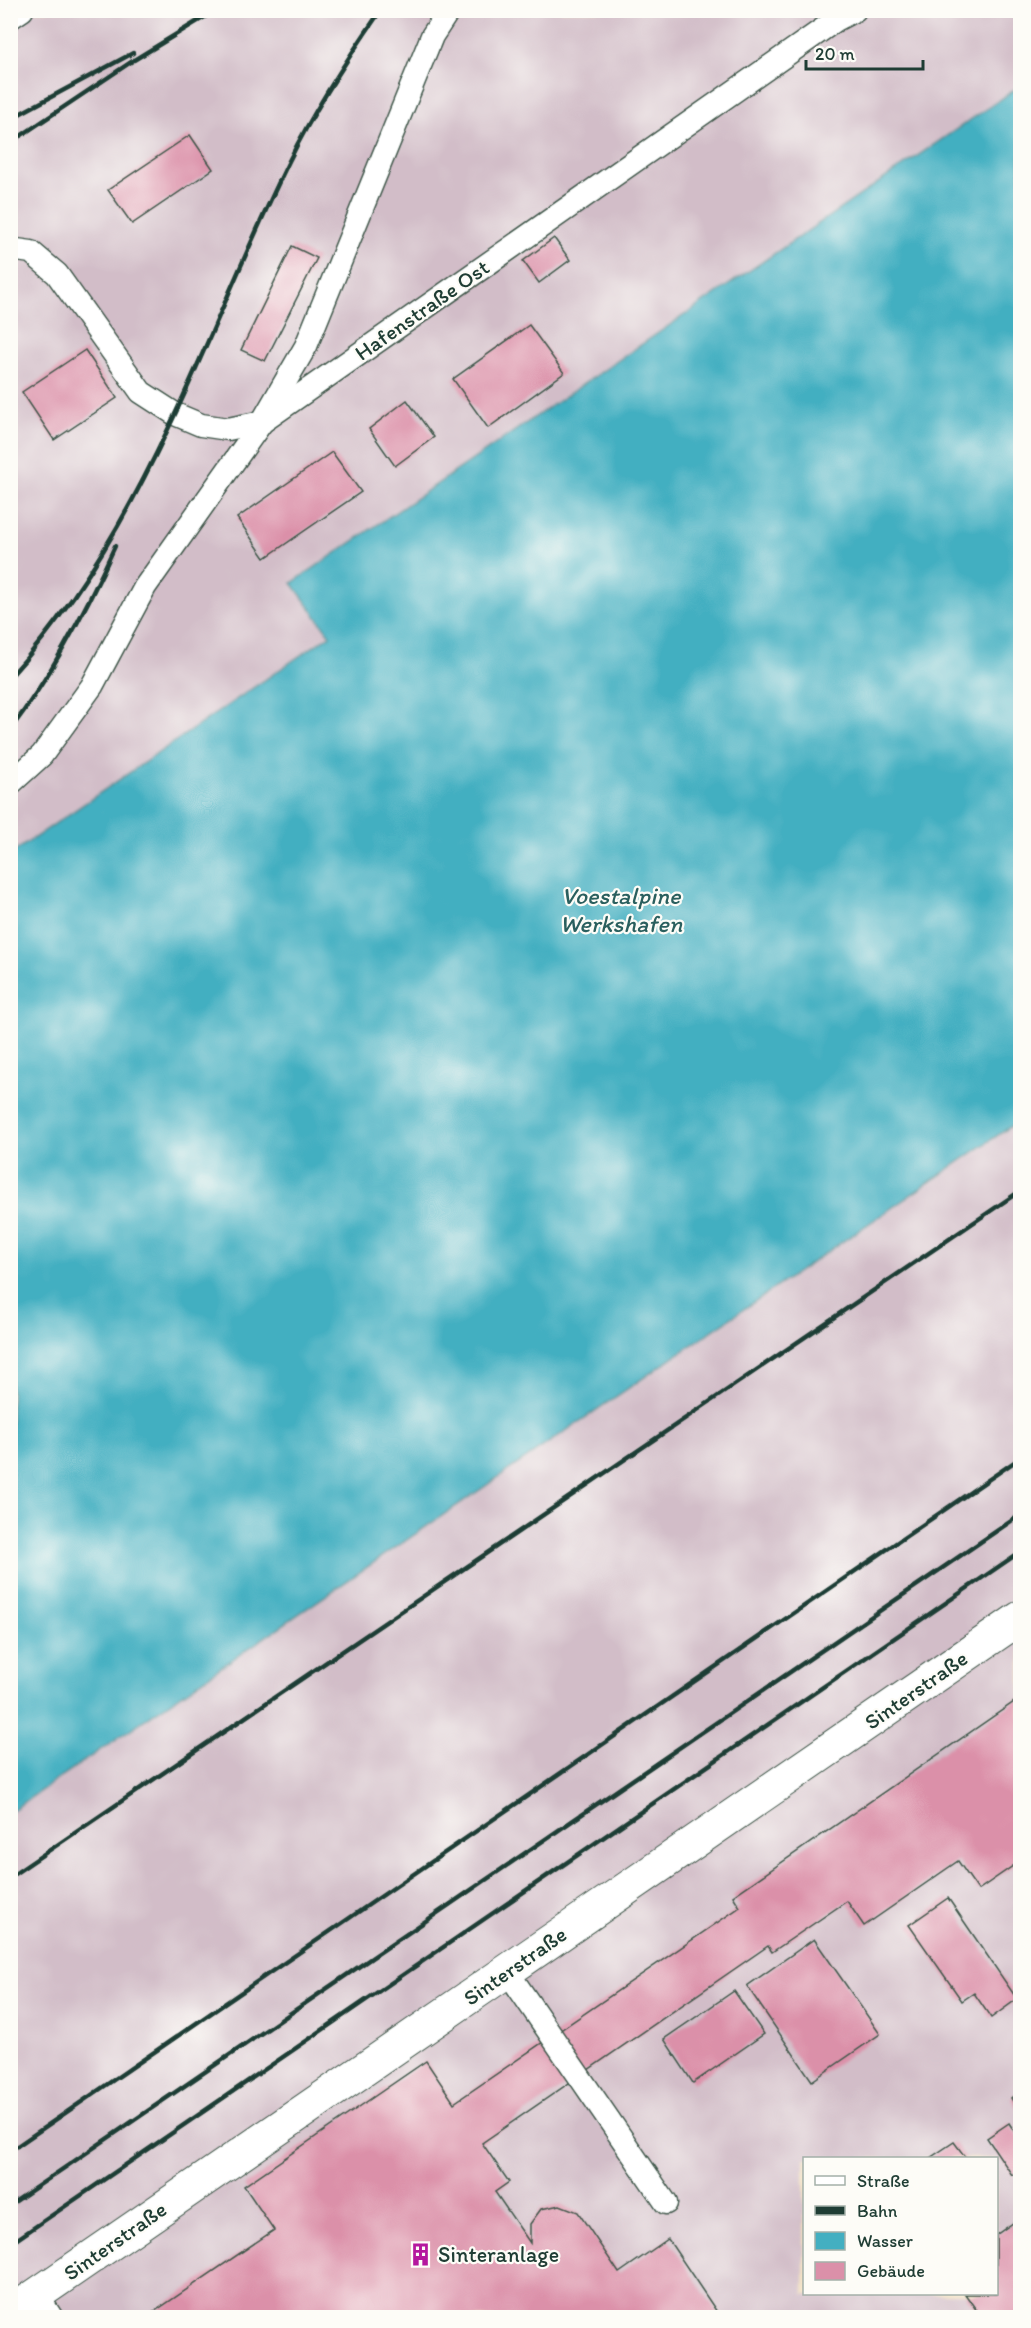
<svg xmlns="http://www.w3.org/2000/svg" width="1031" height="2328" viewBox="0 0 1031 2328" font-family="Itim,sans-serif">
	<rect width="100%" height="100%" fill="#fdfcf7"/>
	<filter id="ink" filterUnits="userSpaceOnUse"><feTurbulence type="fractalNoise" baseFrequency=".0167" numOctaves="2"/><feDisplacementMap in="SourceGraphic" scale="12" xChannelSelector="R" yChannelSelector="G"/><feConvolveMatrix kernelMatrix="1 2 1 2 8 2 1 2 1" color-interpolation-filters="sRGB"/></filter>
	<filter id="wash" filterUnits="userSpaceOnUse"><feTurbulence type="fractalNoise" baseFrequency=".008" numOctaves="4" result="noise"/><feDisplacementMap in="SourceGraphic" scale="24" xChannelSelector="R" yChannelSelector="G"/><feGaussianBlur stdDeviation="1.35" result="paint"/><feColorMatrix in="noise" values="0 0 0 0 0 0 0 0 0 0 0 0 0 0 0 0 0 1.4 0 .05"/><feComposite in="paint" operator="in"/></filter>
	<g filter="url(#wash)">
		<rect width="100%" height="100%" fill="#efdcbb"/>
		<path fill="#d2bdc8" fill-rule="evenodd" d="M11,11H1020V2317L11,2318ZM804,2158H996V2294H804Z"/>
		<polygon fill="#43afc1" stroke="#31767a" stroke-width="1.5" points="1020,86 1020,1120 11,1811 11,854 330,635 292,583"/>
		<g id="blocks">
			<g fill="#db90a9">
				<polygon points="190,135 213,169 132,224 108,190"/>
				<polygon points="554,238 570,260 539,283 523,261"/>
				<polygon points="292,246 317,258 265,361 241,350"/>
				<polygon points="529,325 564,373 488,428 453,379"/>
				<polygon points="85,350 117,398 54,440 22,392"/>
				<polygon points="407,400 434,437 395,466 369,429"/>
				<polygon points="332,452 361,492 265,558 237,518"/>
				<polygon points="1020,1698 1020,1861 978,1890 958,1861 864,1926 847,1901 772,1952 768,1946 482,2143 509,2182 495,2192 530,2243 530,2224 541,2209 560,2205 578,2212 619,2273 668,2239 721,2318 145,2318 274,2230 244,2186 426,2061 454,2103 740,1907 733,1896"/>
				<polygon points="948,1898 1017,1999 991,2018 974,1993 962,2001 909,1925"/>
				<polygon points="814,1939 880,2034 812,2081 747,1986"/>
				<polygon points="734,1991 764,2034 693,2083 664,2039"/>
				<polygon points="1020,2091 1020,2113 1011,2098"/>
				<polygon points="1009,2123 1020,2140 1020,2169 1012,2175 987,2138"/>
				<polygon points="954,2142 966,2158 930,2158"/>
				<polygon points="1020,2218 1020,2318 982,2318 965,2294 996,2294 996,2235"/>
			</g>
		</g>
	</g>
	<g filter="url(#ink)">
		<use href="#blocks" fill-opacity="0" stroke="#3e5548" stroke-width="1.5"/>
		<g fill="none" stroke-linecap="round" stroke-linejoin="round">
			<defs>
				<g id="service">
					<polyline points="10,18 22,10"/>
					<polyline points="10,249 31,252 57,274 141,392 175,414 201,425 228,429 262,422 836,20 855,10"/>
					<polyline points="10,784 42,755 92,686 145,587 262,422 306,346 432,36 449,10"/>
					<polyline points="507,1971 666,2203"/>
					<polyline points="37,2295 52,2318"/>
				</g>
				<polyline id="minor" points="10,2313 1020,1618"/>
			</defs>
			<use href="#service" stroke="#3e5548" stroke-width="25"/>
			<use href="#minor" stroke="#3e5548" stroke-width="35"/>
			<use href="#service" stroke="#fff" stroke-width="22"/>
			<use href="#minor" stroke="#fff" stroke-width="33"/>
			<g stroke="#1f3d34" stroke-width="4.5">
				<polyline points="10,119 133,53"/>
				<polyline points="10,143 134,60 216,10"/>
				<path d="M10,677C145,529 203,337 289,161C315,108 347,59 381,10"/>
				<path d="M10,730C53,673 86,610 115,546"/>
				<polyline points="10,1877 1020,1191"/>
				<polyline points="10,2151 1020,1458"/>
				<polyline points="10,2205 1020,1515"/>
				<polyline points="10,2244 1020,1552"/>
			</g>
		</g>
	</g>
	<defs>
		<symbol id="building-bare" viewBox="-9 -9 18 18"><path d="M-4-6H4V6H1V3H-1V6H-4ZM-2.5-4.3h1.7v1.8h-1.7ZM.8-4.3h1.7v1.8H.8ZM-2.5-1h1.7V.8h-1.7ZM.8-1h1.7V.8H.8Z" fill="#b5179e" stroke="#fdfcf7" stroke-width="2.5" paint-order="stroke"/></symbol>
	</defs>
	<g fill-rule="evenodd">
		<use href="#building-bare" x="404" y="2238" width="33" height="33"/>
	</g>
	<g text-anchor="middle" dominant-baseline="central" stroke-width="4.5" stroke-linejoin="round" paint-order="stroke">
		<g font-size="22" fill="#1f3d34" stroke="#fdfcf7">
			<text transform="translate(422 310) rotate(-35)">Hafenstraße Ost</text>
			<text transform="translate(916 1690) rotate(-35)">Sinterstraße</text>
			<text transform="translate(515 1966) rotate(-35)">Sinterstraße</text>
			<text transform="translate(115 2241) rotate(-35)">Sinterstraße</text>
		</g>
		<g font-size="22" fill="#1f3d34" stroke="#fdfcf7" text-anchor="start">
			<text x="438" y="2254">Sinteranlage</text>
		</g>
		<g font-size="24" font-style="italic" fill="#2a5f5e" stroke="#fdfcf7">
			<text x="621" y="895">Voestalpine<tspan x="621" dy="28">Werkshafen</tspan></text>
		</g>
	</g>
	<rect width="1031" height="2328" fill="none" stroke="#fdfcf7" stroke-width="36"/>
	<rect x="803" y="2157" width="195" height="138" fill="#fdfcf7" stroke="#a4b0a9" stroke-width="1.5"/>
	<rect x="815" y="2176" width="30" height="9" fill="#ffffff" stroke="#a4b0a9" stroke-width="1.5"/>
	<text x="857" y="2187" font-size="18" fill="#1f3d34">Straße</text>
	<rect x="815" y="2206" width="30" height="9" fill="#1f3d34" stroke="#a4b0a9" stroke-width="1.5"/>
	<text x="857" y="2217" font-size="18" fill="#1f3d34">Bahn</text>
	<rect x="815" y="2232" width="30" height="18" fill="#43afc1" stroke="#a4b0a9" stroke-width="1.5"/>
	<text x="857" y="2247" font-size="18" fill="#1f3d34">Wasser</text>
	<rect x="815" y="2262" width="30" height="18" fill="#db90a9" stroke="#a4b0a9" stroke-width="1.5"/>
	<text x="857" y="2277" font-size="18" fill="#1f3d34">Gebäude</text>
	<path d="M806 60v9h117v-9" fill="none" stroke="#1f3d34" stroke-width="3"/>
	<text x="815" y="60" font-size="18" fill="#1f3d34" stroke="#fdfcf7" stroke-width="4.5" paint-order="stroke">20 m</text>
</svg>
